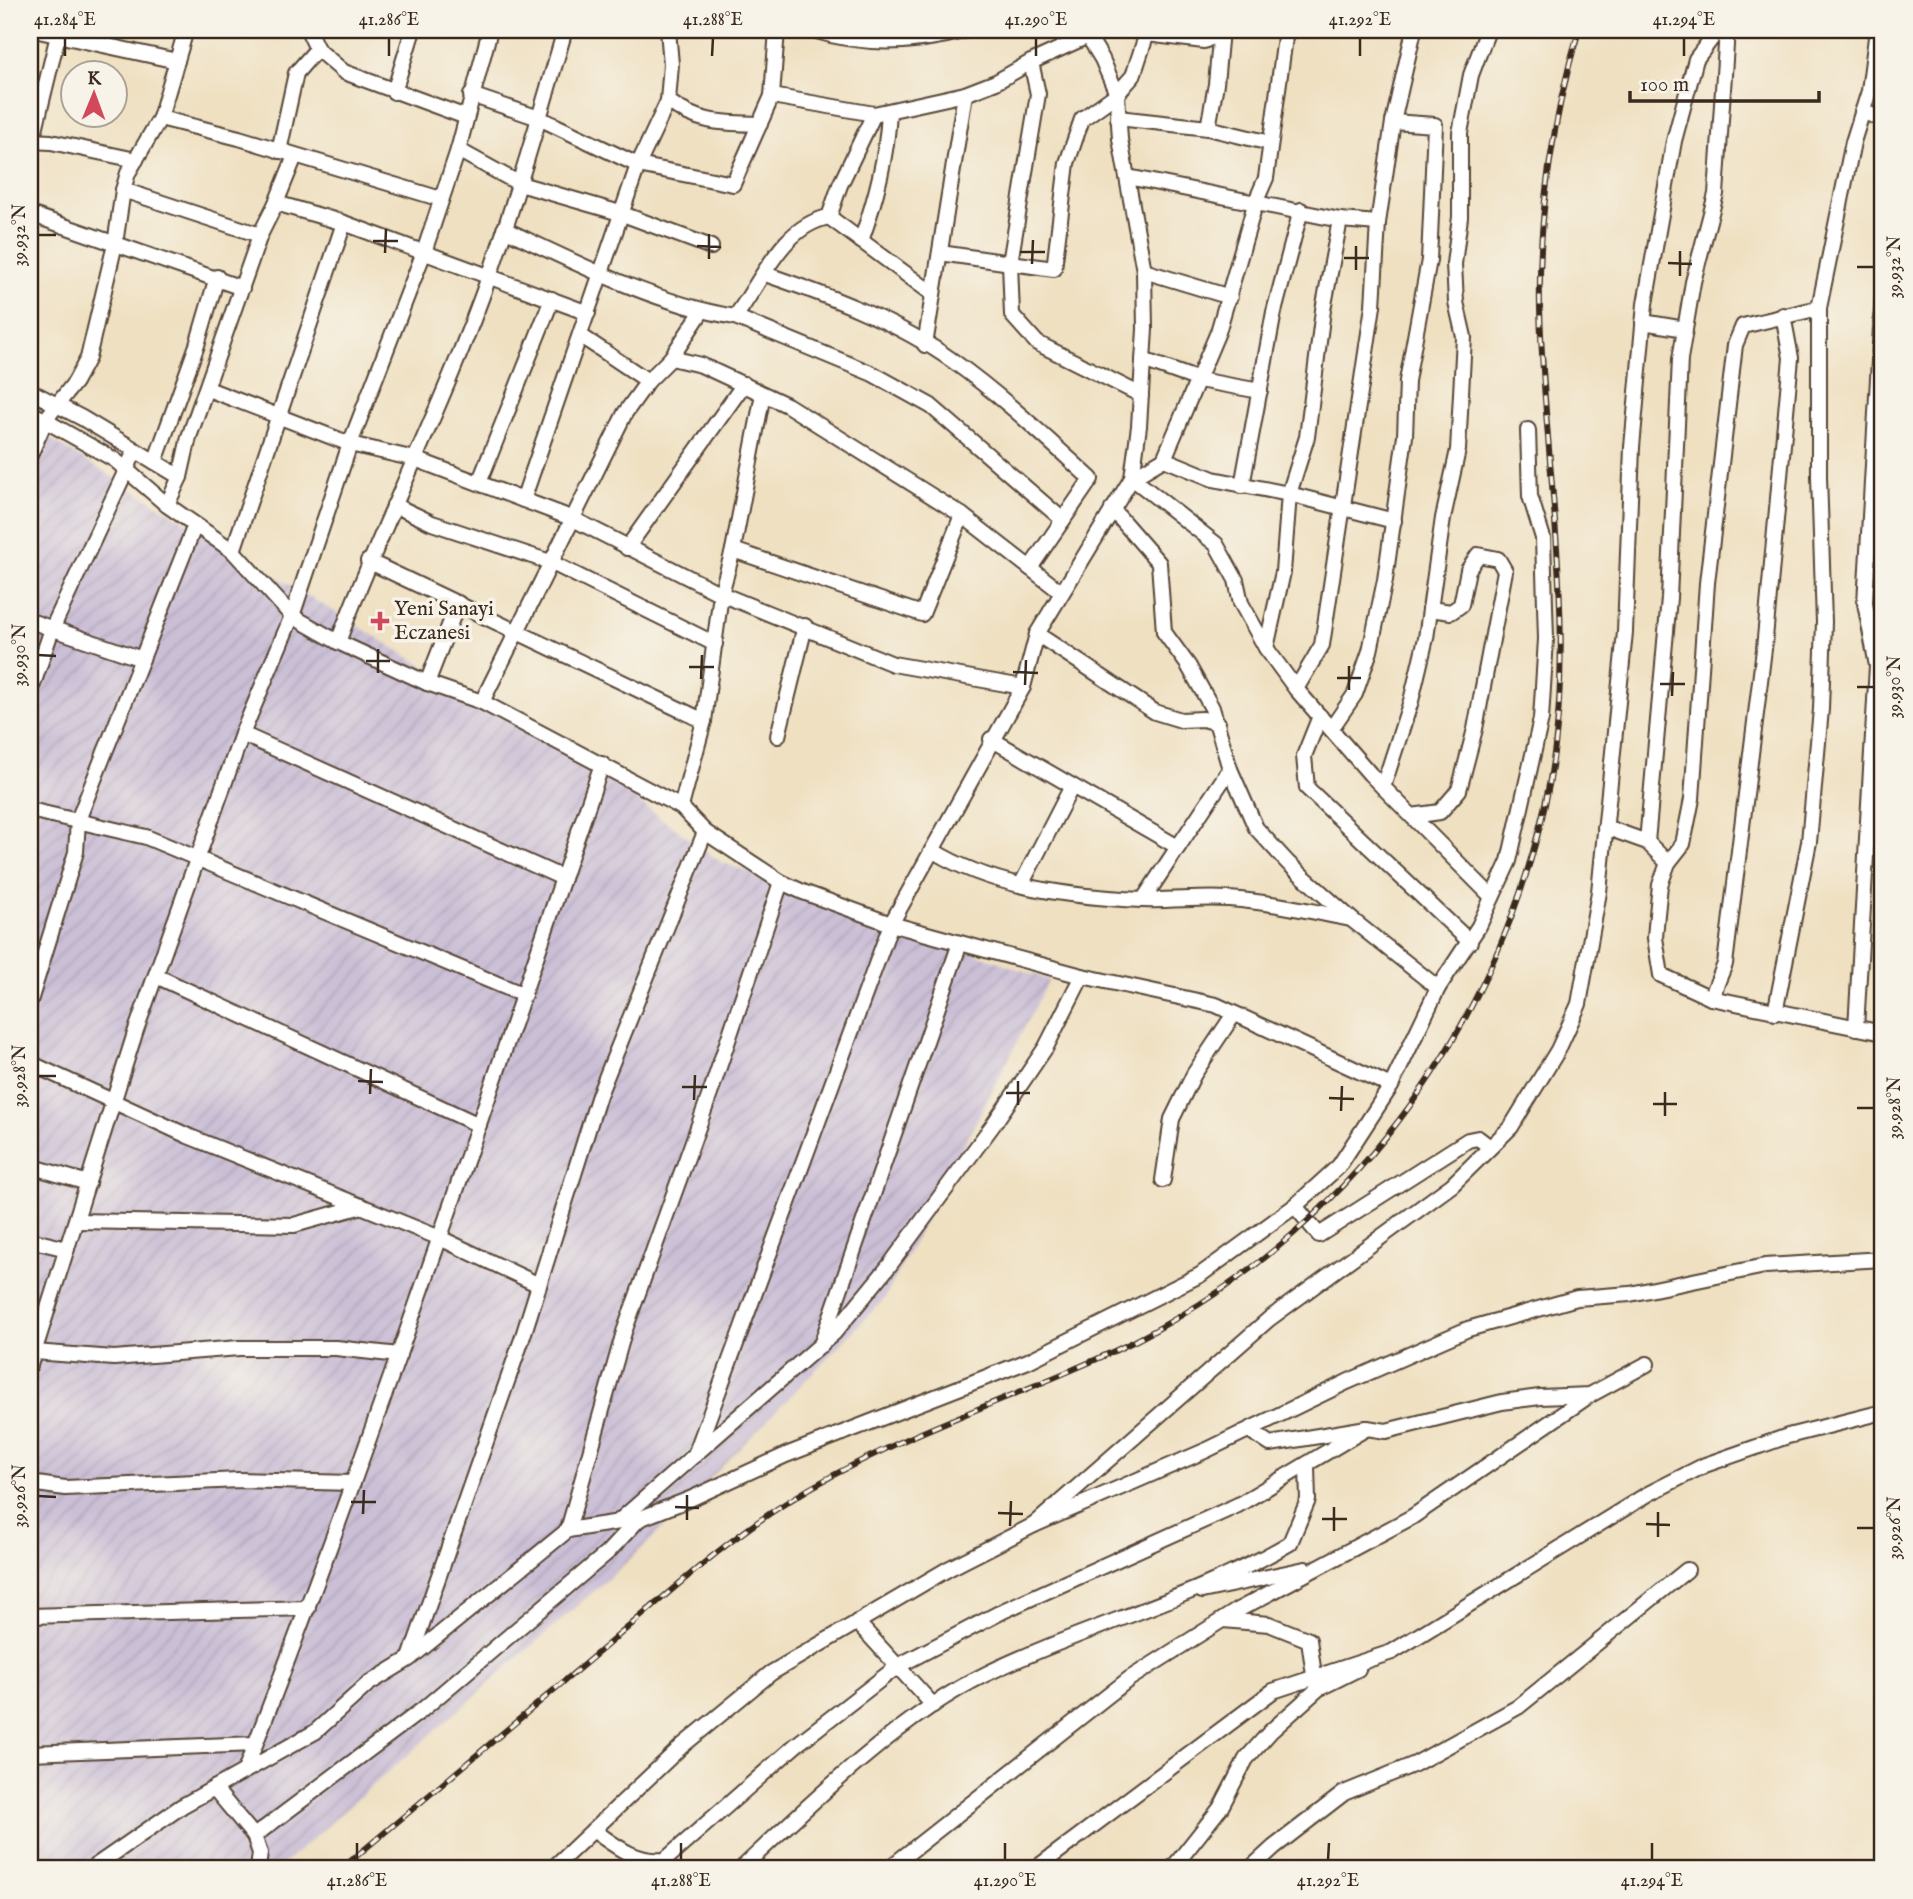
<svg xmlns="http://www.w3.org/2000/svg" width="1913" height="1899" viewBox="0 0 1913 1899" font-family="'IM FELL English',serif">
	<defs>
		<pattern id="industrial-furrows" width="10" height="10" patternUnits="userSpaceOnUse" patternTransform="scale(1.75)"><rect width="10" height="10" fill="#cbbfd6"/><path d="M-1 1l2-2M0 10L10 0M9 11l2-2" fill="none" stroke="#afa4b7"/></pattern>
	</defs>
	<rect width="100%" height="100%" fill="#f7f3e8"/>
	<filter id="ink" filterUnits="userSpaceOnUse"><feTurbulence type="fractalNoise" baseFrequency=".0143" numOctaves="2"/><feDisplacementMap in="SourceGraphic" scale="14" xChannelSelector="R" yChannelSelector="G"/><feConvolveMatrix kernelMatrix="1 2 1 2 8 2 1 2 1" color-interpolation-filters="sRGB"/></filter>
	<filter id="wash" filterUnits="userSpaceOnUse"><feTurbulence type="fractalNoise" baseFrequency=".00686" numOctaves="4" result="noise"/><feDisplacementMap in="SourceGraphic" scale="28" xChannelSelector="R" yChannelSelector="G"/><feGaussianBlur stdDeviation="1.57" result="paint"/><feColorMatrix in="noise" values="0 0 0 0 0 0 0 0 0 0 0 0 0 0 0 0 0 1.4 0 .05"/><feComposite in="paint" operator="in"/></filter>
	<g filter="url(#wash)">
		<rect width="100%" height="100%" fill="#efe0c1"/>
		<polygon fill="url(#industrial-furrows)" points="30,427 592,768 721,862 1049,980 885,1298 645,1546 278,1869 30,1869"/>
	</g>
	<g filter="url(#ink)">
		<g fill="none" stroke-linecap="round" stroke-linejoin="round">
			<defs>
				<g id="minor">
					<polyline points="34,30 177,61"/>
					<polyline points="308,30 317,49 344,72 466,117"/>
					<polyline points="668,30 671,64 668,101 638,165 733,184 772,96 777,30"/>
					<path d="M813,30C863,46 916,44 967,30"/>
					<polyline points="1286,30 1266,178 1256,201 1218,332 1164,459 1132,478 1216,544 1236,580 1241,603 1266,648 1296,689 1370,774 1492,897"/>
					<polyline points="1147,34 1204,41 1220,33"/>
					<polyline points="1031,62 1038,94 1010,263 1012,315 1037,343 1141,395"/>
					<polyline points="394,92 413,30"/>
					<polyline points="471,95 539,118 638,165 523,500"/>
					<polyline points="772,96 874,114 965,94 996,82 1031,62 1088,36 1091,30"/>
					<path d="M668,101C698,124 723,123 760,124"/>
					<polyline points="1862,111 1883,120"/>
					<polyline points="160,118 239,138 441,199"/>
					<polyline points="1118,118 1208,128 1216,84 1221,30"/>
					<polyline points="1208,128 1270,143"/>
					<polyline points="30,141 51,142 136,160"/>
					<polyline points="30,150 58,35"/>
					<polyline points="458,150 520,184 620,213 711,247"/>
					<polyline points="279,151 296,73 317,49"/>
					<polyline points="1128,177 1340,220 1378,223"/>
					<polyline points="123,190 260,235 276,203 344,223 233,551"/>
					<polyline points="276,203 295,156"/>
					<polyline points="30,214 242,288"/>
					<polyline points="829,217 933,294"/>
					<polyline points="344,223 588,313"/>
					<path d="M504,229C578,264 654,303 735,317C762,281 782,226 829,217L840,185L874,114"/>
					<path d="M861,241C876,198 887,157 889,111"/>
					<polyline points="940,253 1054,269 1067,163 1082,119 1117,94 1133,76 1148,30"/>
					<polyline points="1144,271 1230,297"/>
					<path d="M765,274C829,296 897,321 953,361C1002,396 1046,438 1091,479L1030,568"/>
					<polyline points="1819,308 1743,326 1735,345 1707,583 1692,799 1683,844 1668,863 1660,885 1657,914 1655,938 1661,975 1711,998 1883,1033"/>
					<polyline points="735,317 873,374 931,406 1063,520"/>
					<polyline points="1643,322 1685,329"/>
					<polyline points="581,336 648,381"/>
					<polyline points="925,345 965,94"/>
					<polyline points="671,358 702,311"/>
					<polyline points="1143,360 1199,380 1260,391"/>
					<polyline points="208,389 350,444 415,459 571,518 721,594 893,664 1023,687"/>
					<polyline points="30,391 82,418 180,477 167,505"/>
					<polyline points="30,412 115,460 167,505 233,551 292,616 338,642 427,683 482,702 681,807 705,832 781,882 803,892 891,924 960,943 1082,976 1216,1005 1391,1086"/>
					<polyline points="30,455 46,419 75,382 88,358 115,244 123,190 128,173 160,118 186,30"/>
					<polyline points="1164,459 1213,479 1289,494 1394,521"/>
					<polyline points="155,462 197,345 217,277"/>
					<polyline points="180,477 189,437 260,235"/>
					<polyline points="479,483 552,299"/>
					<polyline points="1242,486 1274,312 1301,210"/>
					<polyline points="394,505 432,523 550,562 715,644"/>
					<polyline points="1112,509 1159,563 1164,632 1188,665 1212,708 1230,769 1256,828 1288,863 1351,919 1438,988"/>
					<polyline points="627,548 744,384"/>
					<polyline points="733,550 922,614 962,515"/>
					<polyline points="368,561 704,721"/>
					<polyline points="30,621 142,659"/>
					<polyline points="1037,634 1155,712 1181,720 1203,719 1218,723"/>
					<path d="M338,642C385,518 446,399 490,274C518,193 541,111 565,30"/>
					<polyline points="1266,648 1283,572 1289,494 1307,437 1323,310 1340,220"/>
					<polyline points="427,683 458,603"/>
					<polyline points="1296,689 1322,645 1373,306 1378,223 1393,122 1414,30"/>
					<polyline points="30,693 52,629 135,451"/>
					<polyline points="482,702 625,413 648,381 671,358 701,365 787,405 962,515 1061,592"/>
					<polyline points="1320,716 1304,756 1307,788 1470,942"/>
					<polyline points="1331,729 1355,694 1370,651 1385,580 1405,436 1407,381 1429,260 1435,125 1393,122"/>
					<polyline points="242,734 563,878"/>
					<polyline points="778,736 805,626"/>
					<polyline points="991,739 1178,847 1230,769"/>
					<polyline points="1383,787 1411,701 1426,638 1443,518 1458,450 1464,337 1456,302 1454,264 1460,217 1460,133 1471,75 1488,30"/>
					<polyline points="681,807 704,721 721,594 733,550 763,394"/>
					<polyline points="30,810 146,837 524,995"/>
					<polyline points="1412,816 1440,812 1459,790 1475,729 1505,571 1498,559 1478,555 1468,570 1461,605 1451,612 1430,609"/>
					<polyline points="1605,827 1647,842 1668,863"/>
					<polyline points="1647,842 1669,598 1680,359 1693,282 1716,194 1727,30"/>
					<path d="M932,850C992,888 1073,897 1143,900C1172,901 1201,897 1229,899C1269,902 1312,911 1351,919"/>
					<polyline points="1021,885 1071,788"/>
					<polyline points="1143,900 1178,847"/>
					<polyline points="156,976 479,1125"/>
					<polyline points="1711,998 1725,964 1764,649 1791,358 1783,315"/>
					<polyline points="30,1001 76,852 78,820 195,525"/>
					<polyline points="1775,1013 1809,842 1821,709 1824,622 1819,477 1819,308 1853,142 1869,91 1877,30"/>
					<polyline points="1856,1028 1877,666 1865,603 1883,292"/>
					<polyline points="30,1063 188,1136 440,1238 539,1285"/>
					<polyline points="30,1166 88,1183"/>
					<polyline points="1163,1180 1172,1119 1194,1074 1234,1014"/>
					<polyline points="1295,1206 1319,1235 1468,1140 1478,1138 1490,1147"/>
					<polyline points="76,1221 294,1225 362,1206"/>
					<polyline points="30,1240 67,1249"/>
					<polyline points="821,1345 960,943"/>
					<polyline points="34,1352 114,1358 239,1348 336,1348 399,1355"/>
					<polyline points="30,1365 136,1030 242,734 292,616 350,444 424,252 458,150 490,30"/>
					<polyline points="1249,1430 1270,1444 1367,1428 1386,1431 1502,1402 1540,1397 1590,1395 1647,1364"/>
					<polyline points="695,1455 891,924 1023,687 1037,634 1132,478 1139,426 1145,329 1144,271 1120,139 1117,94 1102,59 1088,36"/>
					<polyline points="30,1483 65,1488 239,1480 353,1483"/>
					<polyline points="619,1521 834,1333 889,1266 993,1125 1046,1047 1082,976"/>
					<polyline points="1034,1525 1269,1319 1452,1185 1511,1127 1558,1050 1579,1004 1599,892 1625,632 1632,447 1645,304 1674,141 1696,59 1718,30"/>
					<polyline points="568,1530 624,1332 710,1094 781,882"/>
					<polyline points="1202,1591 1305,1569"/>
					<polyline points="30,1616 308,1608"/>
					<polyline points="1223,1620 1269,1624 1309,1640 1314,1675"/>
					<polyline points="857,1622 933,1705"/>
					<polyline points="410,1658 522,1339 599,1095 705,832"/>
					<polyline points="30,1753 255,1744"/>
					<path d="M246,1768C375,1437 487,1100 602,764"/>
					<polyline points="214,1788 254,1836"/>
					<path d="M593,1830C616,1846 635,1863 665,1860L796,1745L898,1666L1005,1610L1238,1505L1367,1428"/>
					<polyline points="91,1869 182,1806 315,1732 368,1684 409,1659 568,1530 639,1519 690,1499 786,1455 1028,1361 1200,1275 1295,1206 1339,1166 1391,1086 1438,988 1479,926 1509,861 1541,719 1546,639 1543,538 1530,496 1528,430"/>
					<polyline points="258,1869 260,1853 254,1836 422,1710 607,1553 639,1519"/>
					<polyline points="552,1869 682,1746 771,1673 948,1569 1034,1525 1207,1450 1347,1382 1468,1329 1577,1298 1630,1294 1765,1266 1883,1259"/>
					<path d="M741,1869C810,1804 901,1715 986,1674C1085,1626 1195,1599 1290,1543L1308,1500L1307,1467"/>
					<polyline points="888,1869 1129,1679 1238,1610 1412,1517 1590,1395"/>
					<polyline points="1035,1869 1273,1691 1392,1652 1648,1494 1705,1465 1788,1436 1883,1412"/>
					<polyline points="1172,1869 1221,1807 1246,1759 1271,1731 1318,1689 1358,1669"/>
					<polyline points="1250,1869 1274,1847 1344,1793 1415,1764 1518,1707 1687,1570"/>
				</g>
			</defs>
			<use href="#minor" stroke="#564536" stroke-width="18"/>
			<use href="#minor" stroke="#fff" stroke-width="14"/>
			<defs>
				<path id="rail" d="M341,1869C432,1793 522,1717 613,1640C669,1593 724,1542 786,1503C883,1441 992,1406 1097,1359C1327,1257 1488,1053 1544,809C1582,646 1544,474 1540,308C1538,218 1553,116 1579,30"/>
			</defs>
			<use href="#rail" stroke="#3b2a1e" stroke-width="6"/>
			<use href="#rail" stroke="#f7f3e8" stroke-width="3.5" stroke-dasharray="10" stroke-linecap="butt"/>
		</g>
	</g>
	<path fill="none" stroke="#3b2a1e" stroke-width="2.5" d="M65,56V38M389,56V38M712,56L713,38M1036,56V38M1360,56V38M1684,56V38M38,235H56M373,241H398M697,246L721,247M1020,252H1045M385,253L386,229M1344,258H1369M709,259V234M1668,263L1692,264M1032,264L1033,240M1857,267H1874M1356,270V246M1680,276V251M38,655L56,656M366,661H390M689,667H714M1013,672L1038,673M378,673V649M1337,678H1361M701,679L702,655M1660,684H1685M1025,685L1026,660M1857,687H1874M1349,690V666M1672,696L1673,672M38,1076H56M358,1081L383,1082M682,1087H707M1006,1093H1030M370,1094L371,1069M1329,1098L1354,1099M694,1100L695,1075M1653,1104H1677M1018,1105V1081M1857,1108H1874M1341,1111L1342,1086M1665,1116V1092M38,1496L56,1497M351,1502H376M675,1507L699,1508M998,1513L1023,1514M363,1514L364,1490M1322,1519H1347M687,1520V1495M1646,1524L1670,1525M1010,1526L1011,1501M1857,1528H1874M1334,1531V1507M1658,1537V1512M357,1860V1843M681,1860V1843M1005,1860V1843M1328,1860L1329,1843M1652,1860V1843"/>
	<path fill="#d1495b" stroke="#f7f3e8" stroke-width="2.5" d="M376.5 610.5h7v7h7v7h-7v7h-7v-7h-7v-7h7z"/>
	<g text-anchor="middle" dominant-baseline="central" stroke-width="7" stroke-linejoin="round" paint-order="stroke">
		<g font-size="21" fill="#3b2a1e" stroke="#f7f3e8" text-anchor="start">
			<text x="394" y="609">Yeni Sanayi<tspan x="394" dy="24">Eczanesi</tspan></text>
		</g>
	</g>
	<rect width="1913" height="1899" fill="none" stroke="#f7f3e8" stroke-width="77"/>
	<g transform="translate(94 94) rotate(1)"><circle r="33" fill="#f7f3e8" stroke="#aca397" stroke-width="2"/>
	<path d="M0-5L12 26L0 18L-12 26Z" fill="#d1495b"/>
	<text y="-10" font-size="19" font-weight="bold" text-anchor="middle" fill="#3b2a1e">K</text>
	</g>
	<path d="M1630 91v10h189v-10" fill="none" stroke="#3b2a1e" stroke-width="3.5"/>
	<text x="1640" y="91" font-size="21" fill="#3b2a1e" stroke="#f7f3e8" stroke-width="5" paint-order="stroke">100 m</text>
	<rect x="38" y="38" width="1836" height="1822" fill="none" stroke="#3b2a1e" stroke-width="2.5"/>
	<g font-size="18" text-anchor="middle" fill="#3b2a1e">
		<text x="65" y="25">41.284°E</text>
		<text x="389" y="25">41.286°E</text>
		<text x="713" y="25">41.288°E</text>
		<text x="1036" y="25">41.290°E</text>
		<text x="1360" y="25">41.292°E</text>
		<text x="1684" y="25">41.294°E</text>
		<text transform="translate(19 235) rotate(-90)" y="6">39.932°N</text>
		<text transform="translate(1894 267) rotate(-90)" y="6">39.932°N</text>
		<text transform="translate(19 655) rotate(-90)" y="6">39.930°N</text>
		<text transform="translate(1894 687) rotate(-90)" y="6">39.930°N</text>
		<text transform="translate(19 1076) rotate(-90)" y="6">39.928°N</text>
		<text transform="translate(1894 1108) rotate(-90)" y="6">39.928°N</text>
		<text transform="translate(19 1496) rotate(-90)" y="6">39.926°N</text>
		<text transform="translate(1894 1528) rotate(-90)" y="6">39.926°N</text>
		<text x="357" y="1886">41.286°E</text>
		<text x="681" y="1886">41.288°E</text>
		<text x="1005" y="1886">41.290°E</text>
		<text x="1328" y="1886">41.292°E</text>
		<text x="1652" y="1886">41.294°E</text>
	</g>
</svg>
